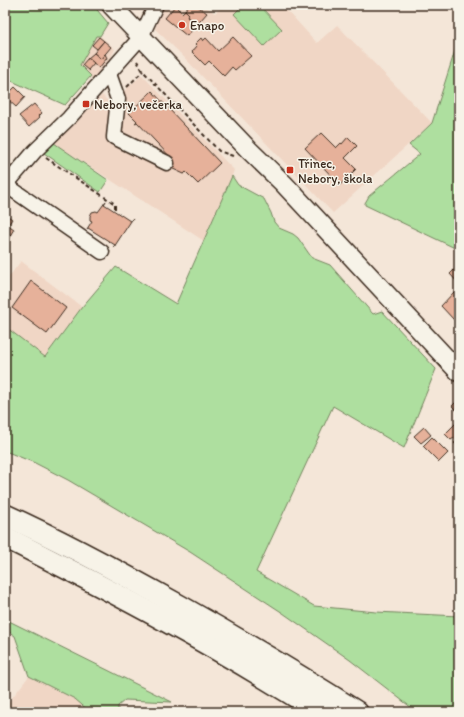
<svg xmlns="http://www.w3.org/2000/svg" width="464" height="717" viewBox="0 0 464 717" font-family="Itim,sans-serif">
	<rect width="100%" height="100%" fill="#f4e6d8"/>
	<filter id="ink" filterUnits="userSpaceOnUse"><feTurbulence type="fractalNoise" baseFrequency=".025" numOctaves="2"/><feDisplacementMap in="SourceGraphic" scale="8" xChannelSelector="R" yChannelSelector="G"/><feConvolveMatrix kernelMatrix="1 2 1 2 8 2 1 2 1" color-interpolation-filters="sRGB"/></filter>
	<g filter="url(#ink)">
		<g fill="#f0d6c5">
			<polygon points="164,5 203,5 215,13 224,5 282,5 317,43 337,25 432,123 333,213 177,50 155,29"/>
			<polygon points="96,36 100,36 115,49 105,70 94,81 80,66"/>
			<polygon points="142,75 234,170 232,176 204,241 54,143 102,95 110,103"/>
			<polygon points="21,261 82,307 45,357 5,327 5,282"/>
			<polygon points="29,676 75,699 90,712 5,712 5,707"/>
		</g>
		<g fill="#aedf9f" stroke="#74845e">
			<polygon points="5,5 93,5 108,23 100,36 96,36 80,65 91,76 65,105 5,78"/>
			<polygon points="243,5 259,5 282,29 264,46 234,14"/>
			<polygon points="459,38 459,250 365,205 365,203 369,196 420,154 409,145 432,123"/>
			<polygon points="54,143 108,180 100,192 44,153"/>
			<polygon points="232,176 238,185 264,199 271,213 274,222 279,228 293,234 298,238 312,258 330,265 373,314 382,311 436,369 404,448 333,406 256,572 314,606 376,612 459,616 459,712 417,712 350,660 283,613 190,552 68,480 35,463 5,451 5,330 7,328 45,357 82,307 116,267 176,304"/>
			<polygon points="5,619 172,702 125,700 118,706 118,712 90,712 75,699 29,676 15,636 5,629"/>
		</g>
		<g fill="#e6b19a" stroke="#3b2a1e">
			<polygon points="189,5 196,5 207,13 194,28 189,24 192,21 187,17 189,14 185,10"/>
			<polygon points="175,6 182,13 185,10 189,14 187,17 192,21 189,24 194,28 187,36 165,18"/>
			<polygon points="99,37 104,41 97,49 92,45"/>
			<polygon points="233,37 251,56 235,70 232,67 224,76 209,61 205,65 192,52 197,46 195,44 201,38 203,41 206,38 218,51"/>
			<polygon points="104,41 111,47 101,59 94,53"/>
			<polygon points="94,53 101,59 105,54 107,58 99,68 88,58"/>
			<polygon points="88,58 94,63 88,70 89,71 82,65"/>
			<polygon points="15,87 25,97 16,107 5,97"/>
			<polygon points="152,91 167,107 169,105 168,108 220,163 198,184 186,172 184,174 171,168 174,161 137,122 135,123 137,121 129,113"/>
			<polygon points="34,104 42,113 39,116 40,117 29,127 19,116"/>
			<polygon points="321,133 336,148 341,143 342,144 348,137 357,146 345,158 356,169 340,185 305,148"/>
			<polygon points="106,201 104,204 130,221 133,218 114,247 115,245 88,228 87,229 92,221 90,220 90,216 92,212 96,211 98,212"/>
			<polygon points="5,214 12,219 8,225 14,229 8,239 5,237"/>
			<polygon points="459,265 459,284 450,274"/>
			<polygon points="31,281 66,308 47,334 12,308"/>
			<polygon points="454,292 458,296 457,298 459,300 459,315 454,320 441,306"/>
			<polygon points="459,399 459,410 457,411 452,406"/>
			<polygon points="459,420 459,448 454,443 457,441 454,438 451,440 445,434"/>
			<polygon points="424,427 431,435 421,443 414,436"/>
			<polygon points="432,437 448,453 439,462 423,446"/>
		</g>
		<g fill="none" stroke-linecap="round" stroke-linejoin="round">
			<defs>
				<g id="minor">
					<polyline points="109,74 118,99 114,137 167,163"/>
					<polyline points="6,185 102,252"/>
					<polyline points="5,186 35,151 69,118 141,37 156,5"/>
				</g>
				<polyline id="major" points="111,5 249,150 284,184 459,372"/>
				<g id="highway">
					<path d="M5,515C65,542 123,574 180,606C240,640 299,675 357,712"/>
					<path d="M5,537C112,591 219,647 320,712"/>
				</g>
			</defs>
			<use href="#minor" stroke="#3b2a1e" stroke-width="17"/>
			<use href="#major" stroke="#3b2a1e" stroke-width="21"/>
			<use href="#highway" stroke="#3b2a1e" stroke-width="24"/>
			<g stroke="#3b2a1e" stroke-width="2" stroke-dasharray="4 3" stroke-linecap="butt">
				<polyline points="137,61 143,71 219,151 233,156"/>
				<polyline points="127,87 143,71"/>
				<polyline points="46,158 115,204 115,211"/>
			</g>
			<use href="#minor" stroke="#f7f3e8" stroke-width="14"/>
			<use href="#major" stroke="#f7f3e8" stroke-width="18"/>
			<use href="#highway" stroke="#f7f3e8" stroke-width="21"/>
		</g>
	</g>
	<g fill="#c8321e" stroke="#f7f3e8" stroke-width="1.5">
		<circle cx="182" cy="25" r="4"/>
		<rect x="82" y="100" width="8" height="8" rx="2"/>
		<rect x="286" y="166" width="8" height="8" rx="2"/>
	</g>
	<g text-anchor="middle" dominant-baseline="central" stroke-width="3" stroke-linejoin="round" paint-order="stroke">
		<g font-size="13" fill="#3b2a1e" stroke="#f7f3e8" text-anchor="start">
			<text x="190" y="25">Enapo</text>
			<text x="94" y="104">Nebory, večerka</text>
			<text x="298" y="163">Třinec,<tspan x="298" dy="15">Nebory, škola</tspan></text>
		</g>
	</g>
	<rect width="464" height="717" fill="none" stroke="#f7f3e8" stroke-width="20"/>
	<rect x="10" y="10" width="444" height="697" fill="none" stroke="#3b2a1e" stroke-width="1.5" filter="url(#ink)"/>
</svg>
